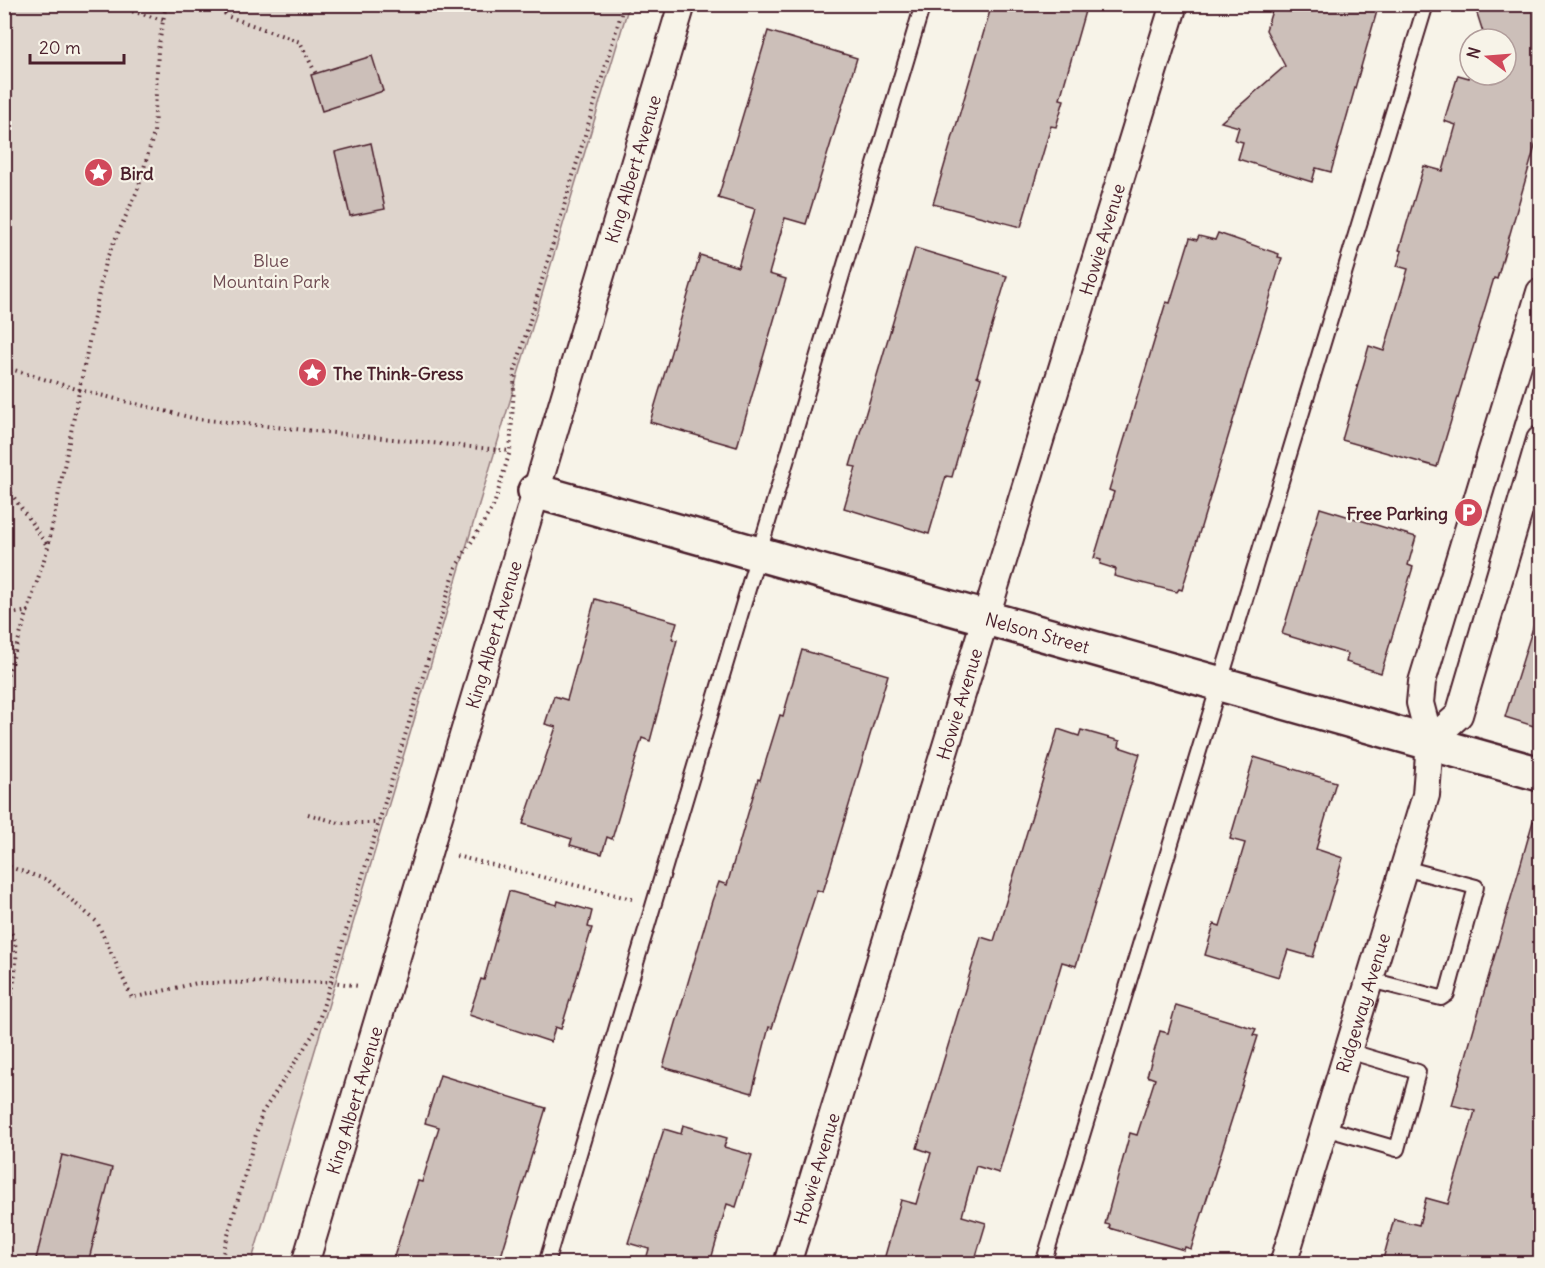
<svg xmlns="http://www.w3.org/2000/svg" width="1545" height="1268" viewBox="0 0 1545 1268" font-family="Delius,sans-serif">
	<rect width="100%" height="100%" fill="#f7f3e8"/>
	<filter id="ink" filterUnits="userSpaceOnUse"><feTurbulence type="fractalNoise" baseFrequency=".0167" numOctaves="2"/><feDisplacementMap in="SourceGraphic" scale="12" xChannelSelector="R" yChannelSelector="G"/><feConvolveMatrix kernelMatrix="1 2 1 2 8 2 1 2 1" color-interpolation-filters="sRGB"/></filter>
	<g filter="url(#ink)">
		<polygon fill="#ded4cc" stroke="#947a7c" stroke-width="1.5" points="5,5 629,5 251,1263 5,1264"/>
		<g fill="#ccbfb9" stroke="#4a1f2b" stroke-width="1.5">
			<polygon points="992,4 1087,4 1060,99 1064,100 1056,127 1051,126 1021,227 933,204"/>
			<polygon points="1274,4 1379,4 1331,172 1316,168 1312,182 1238,159 1243,142 1235,140 1239,127 1221,122 1285,66 1266,30"/>
			<polygon points="1474,4 1540,4 1540,129 1497,279 1494,278 1437,467 1342,440 1369,346 1384,351 1408,269 1397,266 1402,251 1399,250 1424,166 1443,171 1456,125 1444,121 1458,75 1469,78 1470,74 1506,75 1506,39 1481,39 1483,32"/>
			<polygon points="768,31 857,58 806,224 785,218 769,274 786,279 737,447 650,422 700,255 738,267 755,209 718,198"/>
			<polygon points="372,56 383,91 322,111 311,75"/>
			<polygon points="371,143 385,209 350,216 335,152"/>
			<polygon points="1218,233 1279,254 1278,257 1282,258 1182,590 1179,589 1177,592 1114,576 1116,569 1100,564 1101,560 1094,558 1114,492 1109,490 1166,302 1170,303 1190,238 1197,240 1199,236 1215,240"/>
			<polygon points="915,248 1007,276 977,376 981,378 961,445 952,477 946,476 929,534 844,508 856,467 850,466"/>
			<polygon points="1320,508 1416,537 1408,565 1413,567 1381,673 1346,662 1348,654 1282,634"/>
			<polygon points="595,599 677,622 672,639 677,640 650,741 642,738 612,839 607,837 602,854 570,845 572,839 523,824 556,727 545,724 554,696 567,700"/>
			<polygon points="1535,621 1540,622 1540,728 1505,717"/>
			<polygon points="802,650 888,675 823,892 817,890 772,1028 769,1027 752,1093 663,1067 712,901 719,882 727,885 758,779 760,780 780,715 783,716"/>
			<polygon points="1058,729 1079,736 1081,730 1120,741 1119,747 1140,754 1076,966 1062,962 999,1173 976,1166 962,1216 986,1223 974,1263 883,1263 901,1200 916,1204 931,1153 917,1148 981,937 994,941"/>
			<polygon points="1254,757 1336,782 1316,849 1343,858 1313,957 1288,950 1279,977 1205,955 1214,924 1220,926 1245,843 1230,839"/>
			<polygon points="1533,821 1540,822 1540,1263 1382,1263 1394,1219 1419,1225 1426,1198 1448,1204 1475,1111 1452,1105"/>
			<polygon points="509,891 557,905 558,901 592,911 588,927 592,928 561,1029 555,1027 551,1042 469,1015 481,979 484,980"/>
			<polygon points="1176,1005 1256,1029 1253,1035 1258,1036 1191,1249 1185,1247 1184,1250 1109,1228 1110,1225 1105,1224 1130,1133 1137,1135 1155,1079 1147,1076 1160,1031 1168,1033"/>
			<polygon points="440,1075 546,1108 499,1263 392,1263 418,1181 422,1182 439,1127 425,1123"/>
			<polygon points="683,1125 727,1138 724,1147 752,1155 736,1207 727,1204 710,1263 645,1263 649,1249 628,1243 664,1129 681,1134"/>
			<polygon points="62,1155 112,1168 88,1263 35,1263"/>
		</g>
		<g fill="none" stroke-linecap="round" stroke-linejoin="round">
			<defs>
				<g id="lane">
					<polyline points="1370,980 1441,998 1447,994 1476,887 1404,868"/>
					<polyline points="1325,1128 1397,1149 1418,1072 1348,1051"/>
					<polyline points="546,1264 923,4"/>
					<polyline points="1043,1264 1426,4"/>
				</g>
				<g id="street">
					<polyline points="1430,741 1459,715 1540,440"/>
					<path id="s1" d="M305,1264L682,4"/>
					<path id="s2" d="M787,1264L1174,4"/>
					<path id="s3" d="M1283,1264L1426,795L1430,741L1420,703L1422,682L1540,292"/>
				</g>
				<g id="secondary">
					<path id="s4" d="M535,491L1540,774"/>
				</g>
			</defs>
			<use href="#lane" stroke="#4a1f2b" stroke-width="18"/>
			<use href="#street" stroke="#4a1f2b" stroke-width="30"/>
			<use href="#secondary" stroke="#4a1f2b" stroke-width="38"/>
			<g stroke="#4a1f2b" stroke-width="4" stroke-dasharray="1.5 4.5" stroke-linecap="butt">
				<polyline points="123,4 131,11 163,20"/>
				<polyline points="217,4 227,16 300,42 316,74"/>
				<polyline points="4,367 80,390 197,419 510,451"/>
				<polyline points="4,483 48,547"/>
				<polyline points="4,615 29,611"/>
				<polyline points="4,686 48,547 105,262 138,189 154,133 158,50 166,4"/>
				<polyline points="308,814 339,823 379,823"/>
				<polyline points="456,856 632,899"/>
				<polyline points="4,865 48,880 97,922 132,998 197,983 332,982 359,986"/>
				<path d="M4,924C24,940 14,977 11,999"/>
				<polyline points="220,1264 262,1113 316,1030 456,567 494,505 510,451 515,371 624,4"/>
			</g>
			<use href="#lane" stroke="#f7f3e8" stroke-width="14"/>
			<use href="#street" stroke="#f7f3e8" stroke-width="26"/>
			<use href="#secondary" stroke="#f7f3e8" stroke-width="33"/>
		</g>
	</g>
	<defs>
		<symbol id="sight-disc" viewBox="-11 -11 22 22"><circle r="9.5" fill="#d1495b" stroke="#f7f3e8"/><path d="M0-6L1.8-2.2L6-1.7L2.9 1.2L3.7 5.4L0 3.3L-3.7 5.4L-2.9 1.2L-6-1.7L-1.8-2.2Z" fill="#fff"/></symbol>
		<symbol id="parking-disc" viewBox="-11 -11 22 22"><circle r="9.5" fill="#d1495b" stroke="#f7f3e8"/><path d="M-3.5-5.5H1a3.5 3.5 0 0 1 0 7H-1V5.5H-3.5ZM-1-3.4V-.6H.8a1.4 1.4 0 0 0 0-2.8Z" fill="#fff"/></symbol>
	</defs>
	<g fill-rule="evenodd">
		<use href="#sight-disc" x="82" y="156" width="33" height="33"/>
		<use href="#sight-disc" x="296" y="356" width="33" height="33"/>
		<use href="#parking-disc" x="1452" y="496" width="33" height="33"/>
	</g>
	<g text-anchor="middle" dominant-baseline="central" stroke-width="4.5" stroke-linejoin="round" paint-order="stroke">
		<g font-size="18" fill="#4a1f2b" stroke="#f7f3e8">
			<text stroke="none"><textPath href="#s1" startOffset="1143">King Albert Avenue</textPath></text>
			<text stroke="none"><textPath href="#s2" startOffset="1072">Howie Avenue</textPath></text>
			<text stroke="none"><textPath href="#s4" startOffset="522">Nelson Street</textPath></text>
			<text stroke="none"><textPath href="#s1" startOffset="657">King Albert Avenue</textPath></text>
			<text stroke="none"><textPath href="#s2" startOffset="586">Howie Avenue</textPath></text>
			<text stroke="none"><textPath href="#s3" startOffset="273">Ridgeway Avenue</textPath></text>
			<text stroke="none"><textPath href="#s1" startOffset="171">King Albert Avenue</textPath></text>
			<text stroke="none"><textPath href="#s2" startOffset="100">Howie Avenue</textPath></text>
		</g>
		<g font-size="18" font-weight="bold" fill="#4a1f2b" stroke="#f7f3e8" text-anchor="start">
			<text x="120" y="173">Bird</text>
			<text x="333" y="373">The Think-Gress</text>
			<text x="1448" y="513" text-anchor="end">Free Parking</text>
		</g>
		<g font-size="18" fill="#6f4c53" stroke="#f7f3e8">
			<text x="271" y="260">Blue<tspan x="271" dy="21">Mountain Park</tspan></text>
		</g>
	</g>
	<rect width="1545" height="1268" fill="none" stroke="#f7f3e8" stroke-width="24"/>
	<rect x="12" y="12" width="1521" height="1244" fill="none" stroke="#4a1f2b" stroke-width="2" filter="url(#ink)"/>
	<g transform="translate(1488 57) rotate(286)"><circle r="28" fill="#f7f3e8" stroke="#b29e9c" stroke-width="1.5"/>
	<path d="M0-4.5L10 22L0 15L-10 22Z" fill="#d1495b"/>
	<text y="-9" font-size="16" font-weight="bold" text-anchor="middle" fill="#4a1f2b">N</text>
	</g>
	<path d="M30 54v9h94v-9" fill="none" stroke="#4a1f2b" stroke-width="3"/>
	<text x="39" y="54" font-size="18" fill="#4a1f2b" stroke="#f7f3e8" stroke-width="4.5" paint-order="stroke">20 m</text>
</svg>
